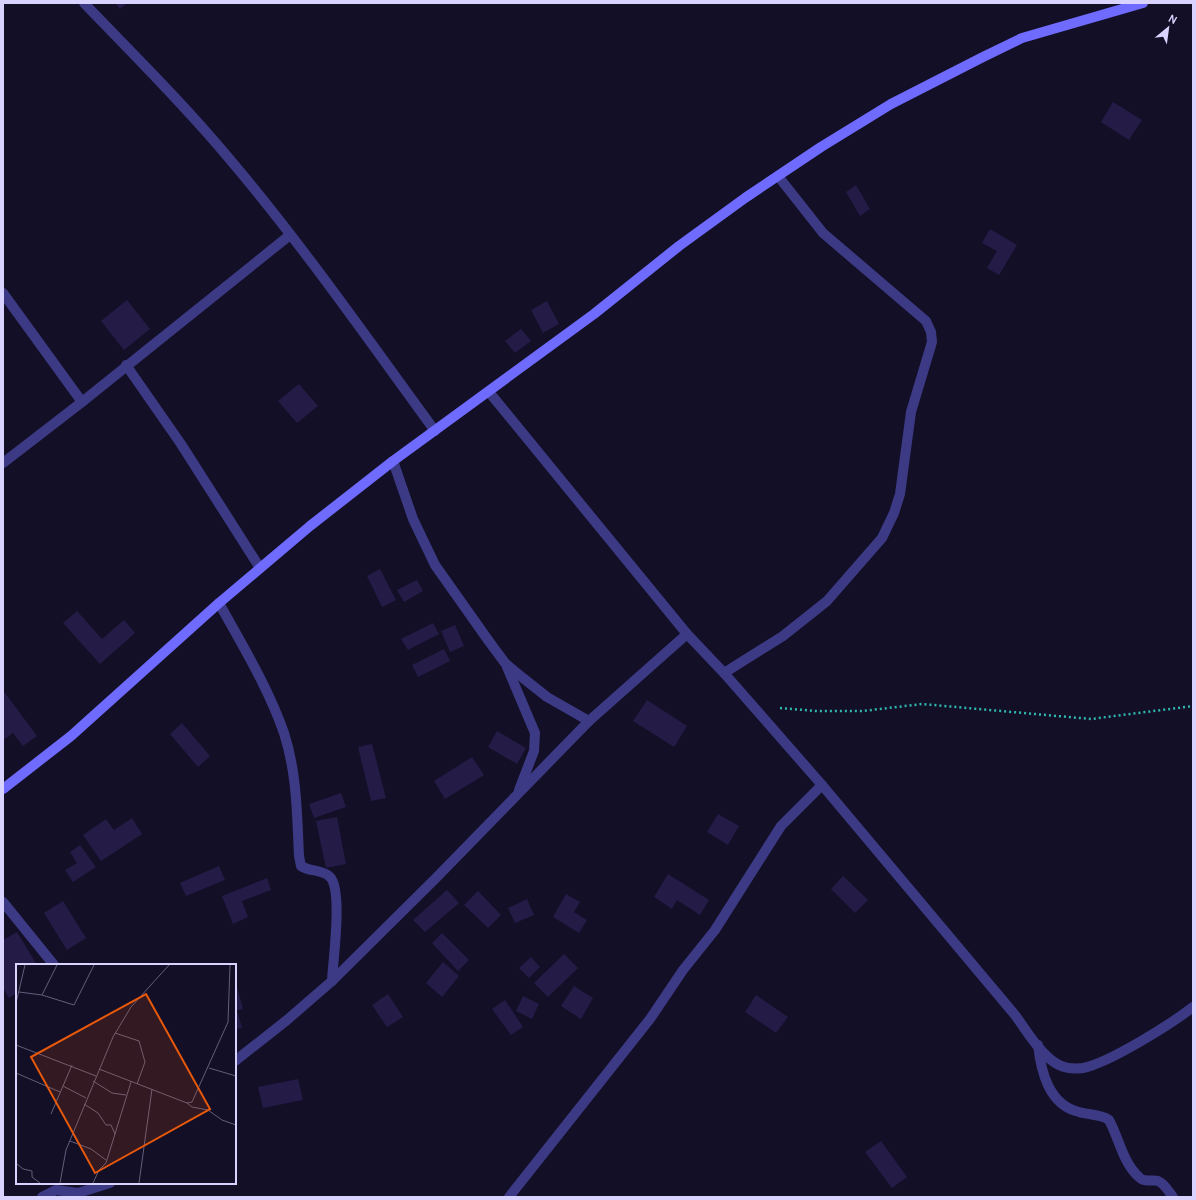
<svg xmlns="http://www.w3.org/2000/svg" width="1196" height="1200" viewBox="0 0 1196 1200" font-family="Cabin,sans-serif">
	<rect width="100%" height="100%" fill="#130f26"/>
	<g fill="#241b47">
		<polygon points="115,3 127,3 120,9"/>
		<polygon points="1113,102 1142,120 1129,140 1101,122"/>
		<polygon points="856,185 870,209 860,216 846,192"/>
		<polygon points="990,229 1017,245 999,275 987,268 997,251 982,243"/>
		<polygon points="127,300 150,329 124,350 101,321"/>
		<polygon points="547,301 559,324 543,333 531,310"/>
		<polygon points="521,329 531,341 515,353 505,341"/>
		<polygon points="299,384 318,406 297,423 278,401"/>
		<polygon points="380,569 396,600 382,607 367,576"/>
		<polygon points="417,580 423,591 404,602 397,590"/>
		<polygon points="77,611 102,639 124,620 135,633 100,664 63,623"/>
		<polygon points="433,623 439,634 408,650 401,639"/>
		<polygon points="455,625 464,646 450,652 441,631"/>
		<polygon points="444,649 450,661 418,677 412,665"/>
		<polygon points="5,693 37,736 23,746 13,733 3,740 3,694"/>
		<polygon points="647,700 687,726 674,747 633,721"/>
		<polygon points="182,723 210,756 198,767 170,734"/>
		<polygon points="497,731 526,748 517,764 488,747"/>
		<polygon points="372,744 386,798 371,801 358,747"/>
		<polygon points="472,757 484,775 445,799 434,781"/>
		<polygon points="341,793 346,807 314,818 309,804"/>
		<polygon points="718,814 739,826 728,845 707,832"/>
		<polygon points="337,817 346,864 326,868 316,821"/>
		<polygon points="132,818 142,834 101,861 83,835 106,819 114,830"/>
		<polygon points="80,845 96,867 73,882 65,870 77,863 70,852"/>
		<polygon points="219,866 225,880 186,896 180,883"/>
		<polygon points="668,874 709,900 700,915 677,900 672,909 654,897"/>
		<polygon points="843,876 868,900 855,913 831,889"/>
		<polygon points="267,878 271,890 242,901 248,917 233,924 222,896"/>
		<polygon points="447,890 459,903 425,932 413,920"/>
		<polygon points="478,891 501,915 488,928 464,905"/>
		<polygon points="566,894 580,902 574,912 587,920 579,933 553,917"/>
		<polygon points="527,899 534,915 515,923 508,908"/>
		<polygon points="63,901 86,938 67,950 44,913"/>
		<polygon points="17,932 37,965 17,965 17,993 9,998 3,988 3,940"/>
		<polygon points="442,933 469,960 458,971 432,943"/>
		<polygon points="564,954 578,968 548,997 534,983"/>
		<polygon points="531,957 540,967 529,978 519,968"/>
		<polygon points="443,962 459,976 442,997 426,983"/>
		<polygon points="235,979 243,1009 235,1011"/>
		<polygon points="574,986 593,998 581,1019 561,1006"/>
		<polygon points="388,994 403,1017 387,1027 372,1005"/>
		<polygon points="756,995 788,1017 776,1033 745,1012"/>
		<polygon points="523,996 539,1004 532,1019 516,1011"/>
		<polygon points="505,1000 523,1027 511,1035 492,1009"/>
		<polygon points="235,1013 238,1013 242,1028 235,1029"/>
		<polygon points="298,1079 303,1100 263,1108 258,1087"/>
		<polygon points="881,1141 907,1177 892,1188 865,1152"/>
	</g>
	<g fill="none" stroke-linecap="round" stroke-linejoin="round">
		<polyline stroke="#2fb8b0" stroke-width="2.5" stroke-dasharray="2 3" stroke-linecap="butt" points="780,708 816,711 863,711 922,704 1091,719 1193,706"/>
		<g stroke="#3d3a85" stroke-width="10">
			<path d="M84,3C132,53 182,102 227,156C301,243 367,338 435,431"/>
			<polyline points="3,293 82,402"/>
			<polyline points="126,365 181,444 260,568"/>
			<path d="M489,392L687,634L724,673L822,785L1015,1015C1027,1031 1041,1056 1059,1065C1067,1069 1075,1069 1083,1068C1109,1063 1171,1024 1193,1007"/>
			<polyline points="393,461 413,519 435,565 488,640 505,663 523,678 547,697 589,721"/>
			<polyline points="3,463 82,402 290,235"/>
			<path d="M219,603C242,645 268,687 284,733C297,773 297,815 299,856L301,866C310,872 322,869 330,877C343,890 333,960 332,981"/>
			<polyline points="507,667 535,733 534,751 519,790"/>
			<polyline points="724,673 783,636 827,601 882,538 894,513 900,494 911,412 932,342 931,332 926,321 823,233 778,176"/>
			<polyline points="3,902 54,965"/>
			<path d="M1038,1045C1041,1072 1049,1105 1079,1112C1088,1115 1101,1114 1109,1120C1119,1138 1123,1164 1140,1178C1145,1183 1152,1179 1158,1181C1164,1183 1169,1192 1173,1197"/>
			<polyline points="235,1061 287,1020 332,981 435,879 589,721 687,634"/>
			<polyline points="42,1197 56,1190 78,1193 110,1183"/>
			<polyline points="509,1197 650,1019 683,970 715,930 781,826 822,785"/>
		</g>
		<polyline stroke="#6f6bff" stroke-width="10" points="3,789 71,736 219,603 310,526 393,461 594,314 679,246 745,198 821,147 891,104 983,57 1022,38 1143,3"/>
	</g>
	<g transform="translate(16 964)">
		<rect width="220" height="220" fill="#130f26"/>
		<path fill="none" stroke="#625e7d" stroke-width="1" d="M3,28L26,31L58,41L78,1M26,31L41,1M0,39L9,1M99,69L123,77L129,98L121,120M0,81L80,112M193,104L220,112M83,105L171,139L176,138L212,58L214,1M0,109L44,128M77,117L96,129L110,131M47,122L70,134M171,139L176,143L192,146L206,156L220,161M68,140L82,149L90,161H95L99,170M35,150L56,101M54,177L75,185L90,196M0,199L7,205L16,207V213L24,219M44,219L50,186L97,73L115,43L153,1M77,219L83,206L90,199L115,118M123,219L136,125"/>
		<path fill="#e8590c" fill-opacity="0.15" stroke="#e8590c" stroke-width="2" d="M130,30L194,145L79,209L15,93Z"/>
		<rect width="220" height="220" fill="none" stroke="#d9d4ff" stroke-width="2"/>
	</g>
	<rect width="1196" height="1200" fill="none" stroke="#d9d4ff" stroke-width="8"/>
	<g transform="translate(1168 28) rotate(29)" stroke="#130f26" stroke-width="3" paint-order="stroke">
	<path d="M0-3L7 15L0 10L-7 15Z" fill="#d9d4ff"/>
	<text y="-6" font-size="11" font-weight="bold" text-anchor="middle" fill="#d9d4ff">N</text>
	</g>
</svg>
